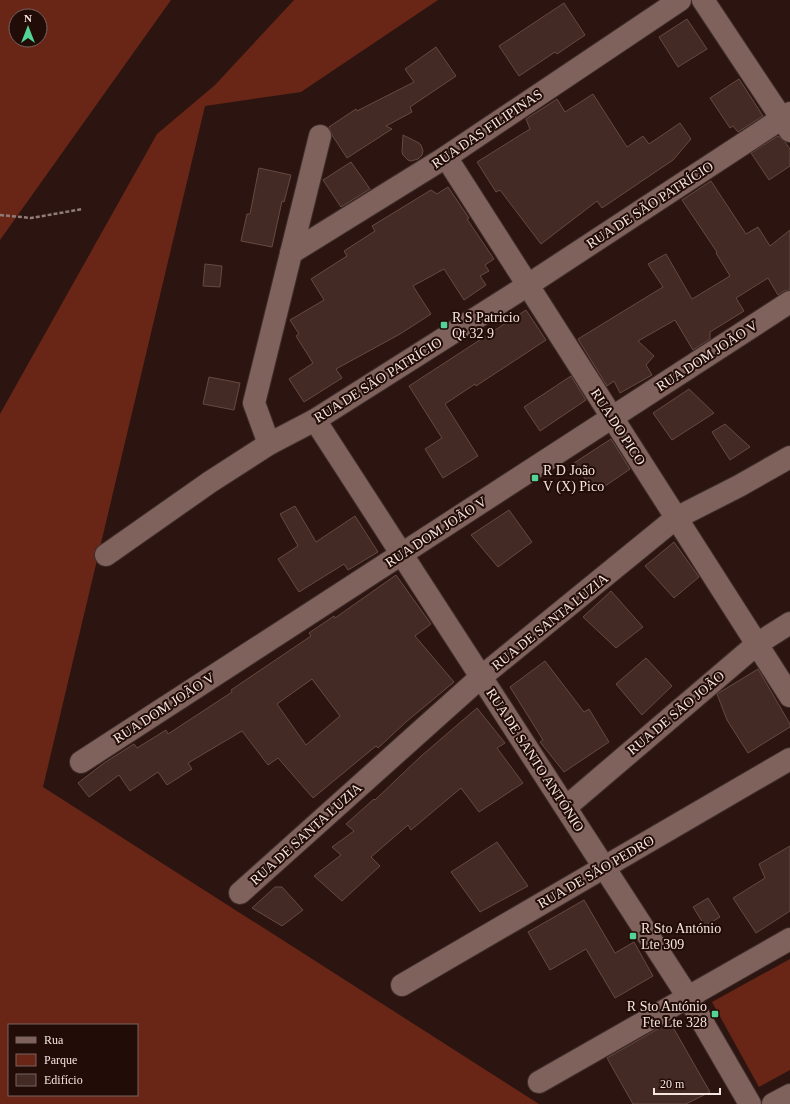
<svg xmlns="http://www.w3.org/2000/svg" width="790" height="1104" viewBox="0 0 790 1104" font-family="'Times New Roman',serif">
	<rect width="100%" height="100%" fill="#2c1510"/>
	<g fill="#692617" fill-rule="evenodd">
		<path d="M0,0H171L0,240ZM16,16H40V40H16Z"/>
		<path d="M294,0H438L301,92L205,106L43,787L539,1104H0V414L157,134L215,85ZM9,1025H137V1095H9Z"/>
		<polygon points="790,959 790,1070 759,1087 712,1002"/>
	</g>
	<g fill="#432a24" stroke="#654a43" fill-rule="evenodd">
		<polygon points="564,3 585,35 557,54 555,52 519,76 499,46"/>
		<polygon points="687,19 707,49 678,67 659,37"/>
		<polygon points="436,47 456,76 410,107 412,112 386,126 392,129 347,158 332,135 329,127 356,109 357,111 414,82 405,69"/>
		<polygon points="739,79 763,116 738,132 733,126 730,128 710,98"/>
		<polygon points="593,94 627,147 643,136 649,144 680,123 691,139 673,160 602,208 597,201 541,244 500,190 496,192 477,162 530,129 526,119 557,99 565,112"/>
		<polygon points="403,135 419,143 421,145 423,151 422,155 418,159 411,161 408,160 403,155 402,152"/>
		<polygon points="778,136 785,142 790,149 790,166 769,180 751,153"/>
		<polygon points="351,162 370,189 341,207 323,180"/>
		<polygon points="259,168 291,175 284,202 282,201 272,247 241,241 247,214 250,214"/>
		<polygon points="711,181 746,234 758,227 770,246 790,230 790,290 784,291 778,295 768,278 736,298 744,311 710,332 710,339 693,350 675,320 638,341 654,356 646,365 652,375 620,393 614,381 607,386 578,339 663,287 648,264 666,254 692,299 730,276 716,253 717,252 682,200"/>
		<polygon points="448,187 469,218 467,219 494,259 485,265 489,271 480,276 486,285 464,300 444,269 413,286 431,314 400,334 336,369 342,378 304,402 289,379 313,363 296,336 299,334 290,320 324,300 311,279 347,256 344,251 375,231 372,226 431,190 437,194"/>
		<polygon points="205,264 222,266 220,287 203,286"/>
		<polygon points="526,310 546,340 476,386 475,384 445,404 478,456 443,478 425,449 442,438 409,386"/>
		<polygon points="571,376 586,400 540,431 524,407"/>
		<polygon points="209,377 240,383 234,410 203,404"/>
		<polygon points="689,389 714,413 672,440 653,413"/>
		<polygon points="725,424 750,447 730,460 712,432"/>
		<polygon points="611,439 630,469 595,493 574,463"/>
		<polygon points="295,506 316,542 355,516 378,552 348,570 344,564 299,592 278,559 298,546 280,514"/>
		<polygon points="509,510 532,542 498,567 471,535"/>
		<polygon points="674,542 699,577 674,598 645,566"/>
		<path d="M396,575L431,624L415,636L454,682L406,722L378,748L376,746L313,798L278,758L268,765L242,731L188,763L192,769L167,785L158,772L130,791L119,775L89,797L78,783L104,763L134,744L137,748L166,730L168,734L232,692L231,690L311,636L309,633L334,616L335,618ZM312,679L340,716L306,745L277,704Z"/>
		<polygon points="611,591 643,627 616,648 583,617"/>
		<polygon points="646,658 672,686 642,715 616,684"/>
		<polygon points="545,661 584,712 589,709 609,742 564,772 540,742 543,740 510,687"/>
		<polygon points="758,669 790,724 790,727 748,753 727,720 717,694"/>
		<polygon points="477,708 505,743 497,748 523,783 479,812 461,788 411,830 408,825 371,857 380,866 342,901 314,876 341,855 332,847 354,831 346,824 374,799 375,800 420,757"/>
		<polygon points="497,842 528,886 480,912 451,872"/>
		<polygon points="790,846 790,911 756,933 733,898 765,878 759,864"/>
		<polygon points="275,887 282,887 303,910 282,926 252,908"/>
		<polygon points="708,898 720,917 705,926 693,907"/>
		<polygon points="584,900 615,953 634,942 653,976 615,998 586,949 550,970 528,932"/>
		<polygon points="670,1022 710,1092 686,1104 633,1104 607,1058"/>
	</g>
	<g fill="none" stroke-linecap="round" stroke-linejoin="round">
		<defs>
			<g id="minor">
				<polyline points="703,0 790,131"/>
				<polyline points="446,157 790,696"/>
				<polyline points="291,253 446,157 680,0"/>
				<polyline points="315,420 688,997 750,1104"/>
				<polyline points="269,444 254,403 320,136"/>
				<polyline points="106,555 210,482 269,444 315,420 528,285 790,113"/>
				<polyline points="81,762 790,302"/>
				<polyline points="566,807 757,644 790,623"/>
				<polyline points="240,893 481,677 676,518 739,486 790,457"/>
				<polyline points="402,985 790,759"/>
				<polyline points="539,1082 790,939"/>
				<polyline points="773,1104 790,1095"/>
			</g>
		</defs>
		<use href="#minor" stroke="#402f2e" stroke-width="24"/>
		<polyline stroke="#907c78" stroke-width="2.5" stroke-dasharray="4 2" stroke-linecap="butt" points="0,215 31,218 83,209"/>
		<use href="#minor" stroke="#7f625b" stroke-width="22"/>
	</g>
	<g fill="#53d396" stroke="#220c07" stroke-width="1.5">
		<rect x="440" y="321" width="8" height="8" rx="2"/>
		<rect x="531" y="474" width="8" height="8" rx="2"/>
		<rect x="629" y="932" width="8" height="8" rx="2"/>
		<rect x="711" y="1010" width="8" height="8" rx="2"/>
	</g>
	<g text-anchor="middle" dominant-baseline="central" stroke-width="4" stroke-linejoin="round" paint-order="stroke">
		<g font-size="14" fill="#f5e4e0" stroke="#220c07">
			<text transform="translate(487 129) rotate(-34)">RUA DAS FILIPINAS</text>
			<text transform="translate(650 205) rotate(-33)">RUA DE SÃO PATRÍCIO</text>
			<text transform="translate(707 356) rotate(-33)">RUA DOM JOÃO V</text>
			<text transform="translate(378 380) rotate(-32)">RUA DE SÃO PATRÍCIO</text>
			<text transform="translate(618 427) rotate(57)">RUA DO PICO</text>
			<text transform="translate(436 532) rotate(-33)">RUA DOM JOÃO V</text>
			<text transform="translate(550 622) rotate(-39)">RUA DE SANTA LUZIA</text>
			<text transform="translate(164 708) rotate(-33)">RUA DOM JOÃO V</text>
			<text transform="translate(676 713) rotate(-40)">RUA DE SÃO JOÃO</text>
			<text transform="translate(535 760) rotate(57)">RUA DE SANTO ANTÓNIO</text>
			<text transform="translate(306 834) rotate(-42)">RUA DE SANTA LUZIA</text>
			<text transform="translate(596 872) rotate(-30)">RUA DE SÃO PEDRO</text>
		</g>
		<g font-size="14" fill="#f5e4e0" stroke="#220c07" text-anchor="start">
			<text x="452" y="317">R S Patricio<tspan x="452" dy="16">Qt 32 9</tspan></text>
			<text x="543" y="470">R D João<tspan x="543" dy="16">V (X) Pico</tspan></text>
			<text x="641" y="928">R Sto António<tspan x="641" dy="16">Lte 309</tspan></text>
			<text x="707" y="1006" text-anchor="end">R Sto António<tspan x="707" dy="16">Fte Lte 328</tspan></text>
		</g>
	</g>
	<rect x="8" y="1024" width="130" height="72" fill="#220c07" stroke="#76625e"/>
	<rect x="16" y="1037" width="20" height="6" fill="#7f625b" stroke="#76625e"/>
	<text x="44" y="1044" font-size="12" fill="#f5e4e0">Rua</text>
	<rect x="16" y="1054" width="20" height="12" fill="#692617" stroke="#76625e"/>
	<text x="44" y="1064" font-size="12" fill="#f5e4e0">Parque</text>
	<rect x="16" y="1074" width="20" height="12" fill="#432a24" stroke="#76625e"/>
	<text x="44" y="1084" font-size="12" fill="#f5e4e0">Edifício</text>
	<g transform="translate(28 28)"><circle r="19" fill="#220c07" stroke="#76625e"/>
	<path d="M0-3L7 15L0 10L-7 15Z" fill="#53d396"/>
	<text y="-6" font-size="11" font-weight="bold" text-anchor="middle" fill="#f5e4e0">N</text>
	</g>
	<path d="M654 1088v6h66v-6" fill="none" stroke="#f5e4e0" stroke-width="2"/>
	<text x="660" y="1088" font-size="12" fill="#f5e4e0" stroke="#220c07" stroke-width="3" paint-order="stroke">20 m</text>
</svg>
